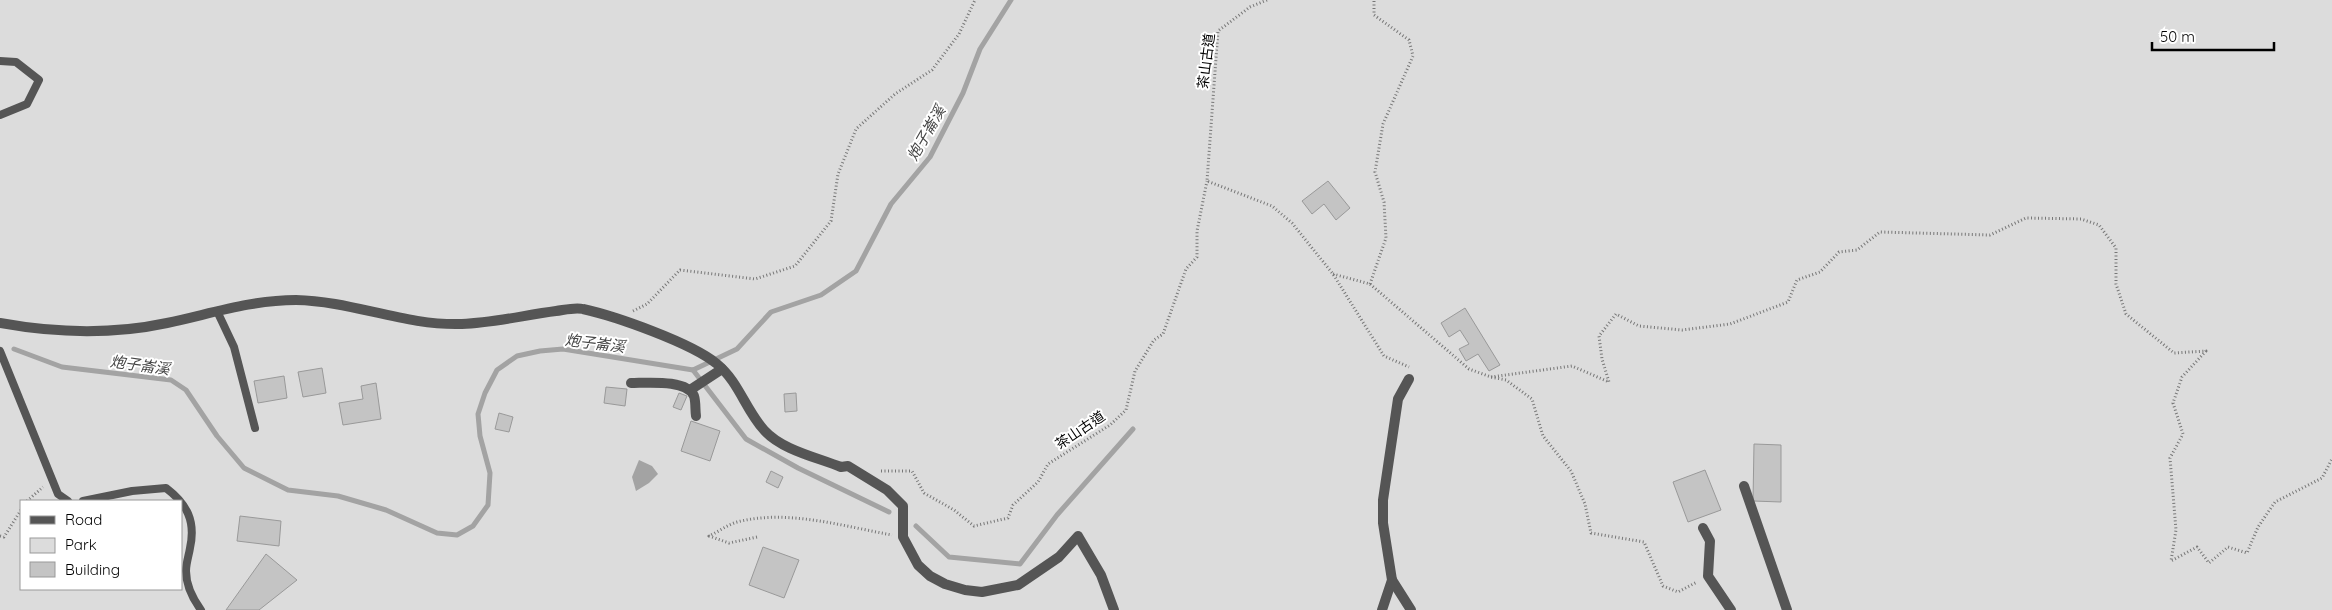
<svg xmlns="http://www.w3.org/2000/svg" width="2332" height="610" viewBox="0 0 2332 610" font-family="Quicksand,'Noto Sans TC',sans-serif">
	<rect width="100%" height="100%" fill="#fff"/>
	<path fill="#dcdcdc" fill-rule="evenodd" d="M0,0H2332V610H0ZM21,501H181V589H21Z"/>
	<polygon fill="#a3a3a3" points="639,460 652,466 658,474 649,483 636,491 632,477"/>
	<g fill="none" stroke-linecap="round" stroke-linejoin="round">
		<g stroke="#a3a3a3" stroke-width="5">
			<polyline points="14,349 62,367 171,380 186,390 217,436 244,468 288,490 338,496 386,510 437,533 457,535 473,526 488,505 490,473 480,436 478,414 485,393 497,370 517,356 540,351 563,349 693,370 737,349 771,312 821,295 856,271 891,204 930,157 963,93 980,49 1011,0"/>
			<polyline points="693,370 746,439 798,468 889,512"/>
			<polyline points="916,526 949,557 1020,564 1057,515 1133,429"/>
		</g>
	</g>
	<g fill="#c4c4c4" stroke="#999">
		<polygon points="1328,181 1350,208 1336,220 1324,204 1312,214 1302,201"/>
		<polygon points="1465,308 1500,365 1489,371 1478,354 1466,361 1459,349 1469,344 1460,330 1449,337 1441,323"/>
		<polygon points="322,368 326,393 303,397 298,372"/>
		<polygon points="284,376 287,398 258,403 254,381"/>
		<polygon points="376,383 381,419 343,425 339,403 363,399 361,386"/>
		<polygon points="606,387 627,389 625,406 604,403"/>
		<polygon points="679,393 687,396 681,410 673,407"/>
		<polygon points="796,393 797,411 785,412 784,394"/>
		<polygon points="499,413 513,417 509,432 495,429"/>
		<polygon points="691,421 720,431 710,461 681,451"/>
		<polygon points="1754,444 1781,445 1781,502 1753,501"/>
		<polygon points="1705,470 1721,510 1688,522 1673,482"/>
		<polygon points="771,471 783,477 778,488 766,482"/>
		<polygon points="240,516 281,521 279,546 237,541"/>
		<polygon points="763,547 799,560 784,598 749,585"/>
		<polygon points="266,554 297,580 259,610 226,610"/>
	</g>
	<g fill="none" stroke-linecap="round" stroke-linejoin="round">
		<g stroke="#777" stroke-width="3" stroke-dasharray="1 2.5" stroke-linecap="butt">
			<polyline points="1267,0 1250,7 1218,31 1207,181 1272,206 1292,223 1333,274 1384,356 1409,367"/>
			<polyline points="1333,274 1370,284 1469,369 1491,377 1506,380 1532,399 1543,436 1571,471 1585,504 1591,533 1644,542 1663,586 1678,592 1697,582"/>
			<polyline points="1370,284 1386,238 1384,202 1375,172 1383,124 1413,56 1409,40 1374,15 1374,0"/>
			<polyline points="633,311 647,304 680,270 755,279 795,266 831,221 838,174 856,129 895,94 932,70 959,34 975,0"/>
			<polyline points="1491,377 1572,366 1609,382 1602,359 1599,336 1616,314 1639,326 1682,330 1730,324 1788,302 1797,280 1820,272 1839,252 1857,250 1880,232 1990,235 2026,218 2081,219 2099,225 2116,248 2116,284 2126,314 2174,353 2206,351 2182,377 2173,403 2183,434 2170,458 2176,530 2171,561 2197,547 2209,563 2228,547 2247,553 2258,527 2275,502 2322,478 2332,459"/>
			<polyline points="881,471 912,471 924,493 954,510 974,526 1008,518 1013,505 1038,482 1048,464 1110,425 1126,410 1135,371 1154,340 1163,334 1186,269 1197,257 1197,231 1207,181"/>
			<polyline points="27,501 43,487"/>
			<polyline points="0,536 4,537 21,510"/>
			<path d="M757,537L729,543L709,536C718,532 727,525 737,522C787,509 842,526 892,535"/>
		</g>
		<g stroke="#555" stroke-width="8">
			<polyline points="0,61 16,62 39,80 27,104 0,115"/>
			<polyline points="217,311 234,347 255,428"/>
			<polyline points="0,351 58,494 68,501"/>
			<path d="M83,501L132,491L166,488C187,504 196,521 190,548C189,555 186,563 186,571C186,585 193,599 201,610"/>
		</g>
		<g stroke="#555" stroke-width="10">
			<path d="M0,323C55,333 111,335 167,323C210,314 251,300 296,300C352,301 405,326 462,324C493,323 525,315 556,311C564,310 575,307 583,309C615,316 692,343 717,364C739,382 745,409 764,430C782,450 816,457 841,467L848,466L887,490L903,506V537L918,565L930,576L945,584L965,590L982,592L1018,585L1059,557L1078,536L1101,575L1114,610"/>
			<path d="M631,383C647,383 687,379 694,396C696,402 695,410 696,416"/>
			<polyline points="690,390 722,369"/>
			<polyline points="1744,486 1787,610"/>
			<polyline points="1703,528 1710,541 1708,576 1731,610"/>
			<polyline points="1392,580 1411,610"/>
			<polyline points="1382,610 1392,580 1383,523 1383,500 1398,399 1409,379"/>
		</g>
	</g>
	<g text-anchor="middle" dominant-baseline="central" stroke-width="4" stroke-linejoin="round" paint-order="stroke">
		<g font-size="14" fill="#000" stroke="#fff">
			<text transform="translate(1206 61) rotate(-83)">茶山古道</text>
			<text transform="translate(1080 430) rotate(-34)">茶山古道</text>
		</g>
		<g font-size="15" font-style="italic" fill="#444" stroke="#fff">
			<text transform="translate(926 133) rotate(-60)">炮子崙溪</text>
			<text transform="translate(595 343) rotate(7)">炮子崙溪</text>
			<text transform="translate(140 365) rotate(8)">炮子崙溪</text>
		</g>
	</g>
	<rect x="20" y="500" width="162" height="90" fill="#ffffff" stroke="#999999"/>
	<rect x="30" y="516" width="25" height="8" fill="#555555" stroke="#999999"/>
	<text x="65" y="525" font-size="15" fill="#000000">Road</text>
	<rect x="30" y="538" width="25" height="15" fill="#dcdcdc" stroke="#999999"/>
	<text x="65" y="550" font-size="15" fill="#000000">Park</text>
	<rect x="30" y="562" width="25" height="15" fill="#c4c4c4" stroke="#999999"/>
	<text x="65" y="575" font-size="15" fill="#000000">Building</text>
	<path d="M2152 42v8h122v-8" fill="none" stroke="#000000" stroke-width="2.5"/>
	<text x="2160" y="42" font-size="15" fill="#000000" stroke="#ffffff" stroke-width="4" paint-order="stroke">50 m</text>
</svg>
